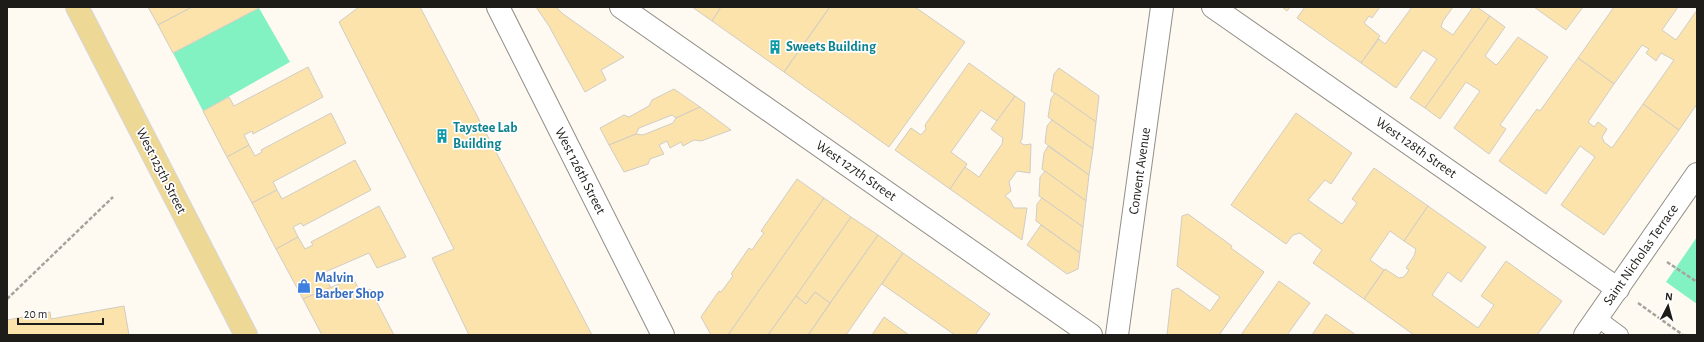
<svg xmlns="http://www.w3.org/2000/svg" width="1704" height="342" viewBox="0 0 1704 342" font-family="'Alegreya Sans',sans-serif">
	<rect width="100%" height="100%" fill="#fefaf2"/>
	<g fill="#83f2c3">
		<polygon points="259,8 290,62 203,111 173,53"/>
		<polygon points="1697,237 1697,304 1666,282"/>
	</g>
	<g fill="#fbe3ab" stroke="#d1cdc5">
		<polygon points="148,7 192,7 158,25"/>
		<polygon points="192,7 258,7 259,8 173,53 158,25"/>
		<polygon points="359,7 420,7 592,335 469,335 432,258 454,249 339,22"/>
		<polygon points="536,7 556,7 563,14 624,57 601,70 606,80 585,92 549,26"/>
		<polygon points="692,7 721,7 712,21"/>
		<polygon points="721,7 827,7 829,8 784,72 712,21"/>
		<polygon points="830,7 915,7 965,42 889,147 784,72"/>
		<polygon points="1282,7 1290,7 1287,11"/>
		<polygon points="1305,7 1380,7 1372,18 1369,16 1364,23 1380,36 1361,63 1297,18"/>
		<polygon points="1412,7 1453,7 1443,21 1441,27 1453,35 1473,7 1477,7 1490,16 1425,108 1410,98 1437,59 1423,50 1396,88 1361,63 1379,39 1385,44"/>
		<polygon points="1534,7 1583,7 1566,30"/>
		<polygon points="1614,7 1678,7 1662,30 1676,40 1697,10 1697,104 1679,130 1643,104 1674,60 1661,53 1656,61 1646,53 1649,49 1642,45 1614,84 1578,58"/>
		<polygon points="1490,16 1505,27 1485,56 1496,65 1500,61 1518,37 1548,57 1500,125 1506,129 1489,154 1454,128 1480,91 1466,82 1440,119 1425,108"/>
		<polygon points="1578,58 1614,84 1588,122 1594,127 1598,122 1607,129 1602,137 1604,142 1612,148 1643,104 1679,130 1604,235 1561,205 1595,157 1580,146 1546,194 1499,161 1537,109 1540,111"/>
		<polygon points="969,63 1015,96 997,121 981,110 951,152 967,164 950,189 895,150 911,128 921,135 926,129 925,125"/>
		<polygon points="308,67 323,97 253,134 252,131 244,135 249,145 227,157 203,111 229,97 234,106"/>
		<polygon points="1059,68 1099,96 1096,122 1051,91 1054,74"/>
		<polygon points="674,89 700,107 676,118 672,115 639,128 636,134 609,145 600,128 624,115 629,117 649,106 652,100"/>
		<polygon points="1055,93 1096,122 1093,149 1048,117 1051,99"/>
		<polygon points="1015,96 1025,103 1022,139 1020,142 1024,145 1031,144 1030,173 1017,171 1009,182 1011,191 1005,196 1010,200 1014,208 1027,208 1022,240 950,189 965,167 979,177 1002,144 1003,138 991,129"/>
		<polygon points="700,107 731,130 701,141 694,140 683,146 681,142 670,148 667,141 659,145 664,154 650,159 648,164 624,172 609,145 636,134 643,135 673,123 676,118"/>
		<polygon points="331,113 346,143 273,182 277,190 252,203 227,157 249,145 255,156 262,152 261,150"/>
		<polygon points="1296,113 1352,153 1331,184 1325,180 1308,200 1342,224 1357,203 1352,199 1374,168 1428,206 1404,241 1390,231 1370,260 1384,270 1364,299 1313,263 1322,250 1300,233 1293,235 1286,244 1231,205"/>
		<polygon points="1052,120 1093,149 1089,175 1045,143 1047,126"/>
		<polygon points="1048,146 1089,175 1086,201 1042,169 1044,153"/>
		<polygon points="355,160 371,190 303,226 301,223 293,227 298,237 276,249 252,203 277,190 282,199"/>
		<polygon points="1045,171 1086,201 1083,227 1039,196 1040,177"/>
		<polygon points="797,179 824,198 728,335 711,335 701,317 719,291 721,292 733,276 731,274 749,248 752,250 758,241 764,233 761,231"/>
		<polygon points="824,198 851,217 796,296 768,335 728,335"/>
		<polygon points="1042,198 1083,227 1080,253 1036,221 1037,204"/>
		<polygon points="379,206 406,257 377,268 369,253 323,273 331,288 303,299 276,249 298,237 305,249 313,245 311,242"/>
		<polygon points="1428,206 1486,247 1461,282 1448,272 1432,295 1478,328 1494,305 1481,296 1506,261 1562,301 1537,335 1414,335 1364,299 1385,269 1399,278 1404,277 1409,270 1406,268 1414,256 1416,249 1404,241"/>
		<polygon points="1188,214 1232,246 1231,248 1264,272 1219,335 1167,335 1172,290 1178,288 1210,311 1220,297 1177,266 1182,216"/>
		<polygon points="851,217 878,235 830,303 815,292 806,304 796,296"/>
		<polygon points="1041,225 1080,253 1078,269 1067,274 1027,245"/>
		<polygon points="878,235 903,253 846,335 808,335"/>
		<polygon points="903,253 990,314 975,335 955,335 882,284"/>
		<polygon points="353,278 361,293 370,289 394,335 322,335 303,299"/>
		<polygon points="1279,281 1310,303 1287,335 1241,335"/>
		<polygon points="815,292 830,303 808,335 768,335 796,296 806,304"/>
		<polygon points="124,306 129,335 7,335 7,320 50,312 51,319"/>
		<polygon points="1326,314 1356,335 1312,335"/>
		<polygon points="884,317 909,335 872,335"/>
	</g>
	<g fill="none" stroke-linecap="round" stroke-linejoin="round">
		<defs>
			<polyline id="service" points="1597,318 1620,335"/>
			<g id="minor">
				<polyline points="498,7 663,335"/>
				<polyline points="621,7 1091,335"/>
				<polyline points="1213,7 1618,289"/>
				<polyline points="1585,335 1697,174"/>
			</g>
			<polyline id="tertiary" points="1117,335 1162,7"/>
			<polyline id="primary" points="77,7 246,335"/>
		</defs>
		<use href="#service" stroke="#928f87" stroke-width="18"/>
		<use href="#minor" stroke="#928f87" stroke-width="24"/>
		<use href="#tertiary" stroke="#928f87" stroke-width="24"/>
		<use href="#primary" stroke="#d6d6d6" stroke-width="24"/>
		<g stroke="#a6a39d" stroke-width="2.5" stroke-dasharray="4 2" stroke-linecap="butt">
			<polyline points="1667,262 1697,282"/>
			<polyline points="7,299 113,197"/>
			<polyline points="1638,303 1683,335"/>
		</g>
		<use href="#service" stroke="#fff" stroke-width="16"/>
		<use href="#minor" stroke="#fff" stroke-width="22"/>
		<use href="#tertiary" stroke="#fff" stroke-width="22"/>
		<use href="#primary" stroke="#eed895" stroke-width="22"/>
	</g>
	<defs>
		<symbol id="building-bare" viewBox="-9 -9 18 18"><path d="M-4-6H4V6H1V3H-1V6H-4ZM-2.5-4.3h1.7v1.8h-1.7ZM.8-4.3h1.7v1.8H.8ZM-2.5-1h1.7V.8h-1.7ZM.8-1h1.7V.8H.8Z" fill="#0f9aa8" stroke="#fff" stroke-width="2.5" paint-order="stroke"/></symbol>
		<symbol id="shop-bare" viewBox="-9 -9 18 18"><path d="M-5-2.5h2.3a2.7 3.5 0 0 1 5.4 0H5L5.5 6h-11ZM-1.5-2.5h3a1.5 2.3 0 0 0-3 0Z" fill="#3f7fe0" stroke="#fff" stroke-width="2.5" paint-order="stroke"/></symbol>
	</defs>
	<g fill-rule="evenodd">
		<use href="#building-bare" x="765" y="37" width="20" height="20"/>
		<use href="#building-bare" x="432" y="126" width="20" height="20"/>
		<use href="#shop-bare" x="294" y="276" width="20" height="20"/>
	</g>
	<g text-anchor="middle" dominant-baseline="central" stroke-width="3.5" stroke-linejoin="round" paint-order="stroke">
		<g font-size="14" font-weight="bold" fill="#0d838f" stroke="#fff" text-anchor="start">
			<text x="786" y="47">Sweets Building</text>
			<text x="453" y="128">Taystee Lab<tspan x="453" dy="16">Building</tspan></text>
		</g>
		<g font-size="14" fill="#1d1c19" stroke="#fff">
			<text transform="translate(1416 148) rotate(35)">West 128th Street</text>
			<text transform="translate(161 171) rotate(63)">West 125th Street</text>
			<text transform="translate(580 171) rotate(63)">West 126th Street</text>
			<text transform="translate(856 171) rotate(35)">West 127th Street</text>
			<text transform="translate(1140 171) rotate(-82)">Convent Avenue</text>
			<text transform="translate(1641 255) rotate(-55)">Saint Nicholas Terrace</text>
		</g>
		<g font-size="14" font-weight="bold" fill="#366cbe" stroke="#fff" text-anchor="start">
			<text x="315" y="278">Malvin<tspan x="315" dy="16">Barber Shop</tspan></text>
		</g>
	</g>
	<rect width="1704" height="342" fill="none" stroke="#1d1c19" stroke-width="16"/>
	<g transform="translate(1668 306) rotate(6)" stroke="#ffffff" stroke-width="3" paint-order="stroke">
	<path d="M0-3L7 15L0 10L-7 15Z" fill="#1d1c19"/>
	<text y="-6" font-size="11" font-weight="bold" text-anchor="middle" fill="#1d1c19">N</text>
	</g>
	<path d="M18 318v6h85v-6" fill="none" stroke="#1d1c19" stroke-width="2"/>
	<text x="24" y="318" font-size="12" fill="#1d1c19" stroke="#ffffff" stroke-width="3" paint-order="stroke">20 m</text>
</svg>
